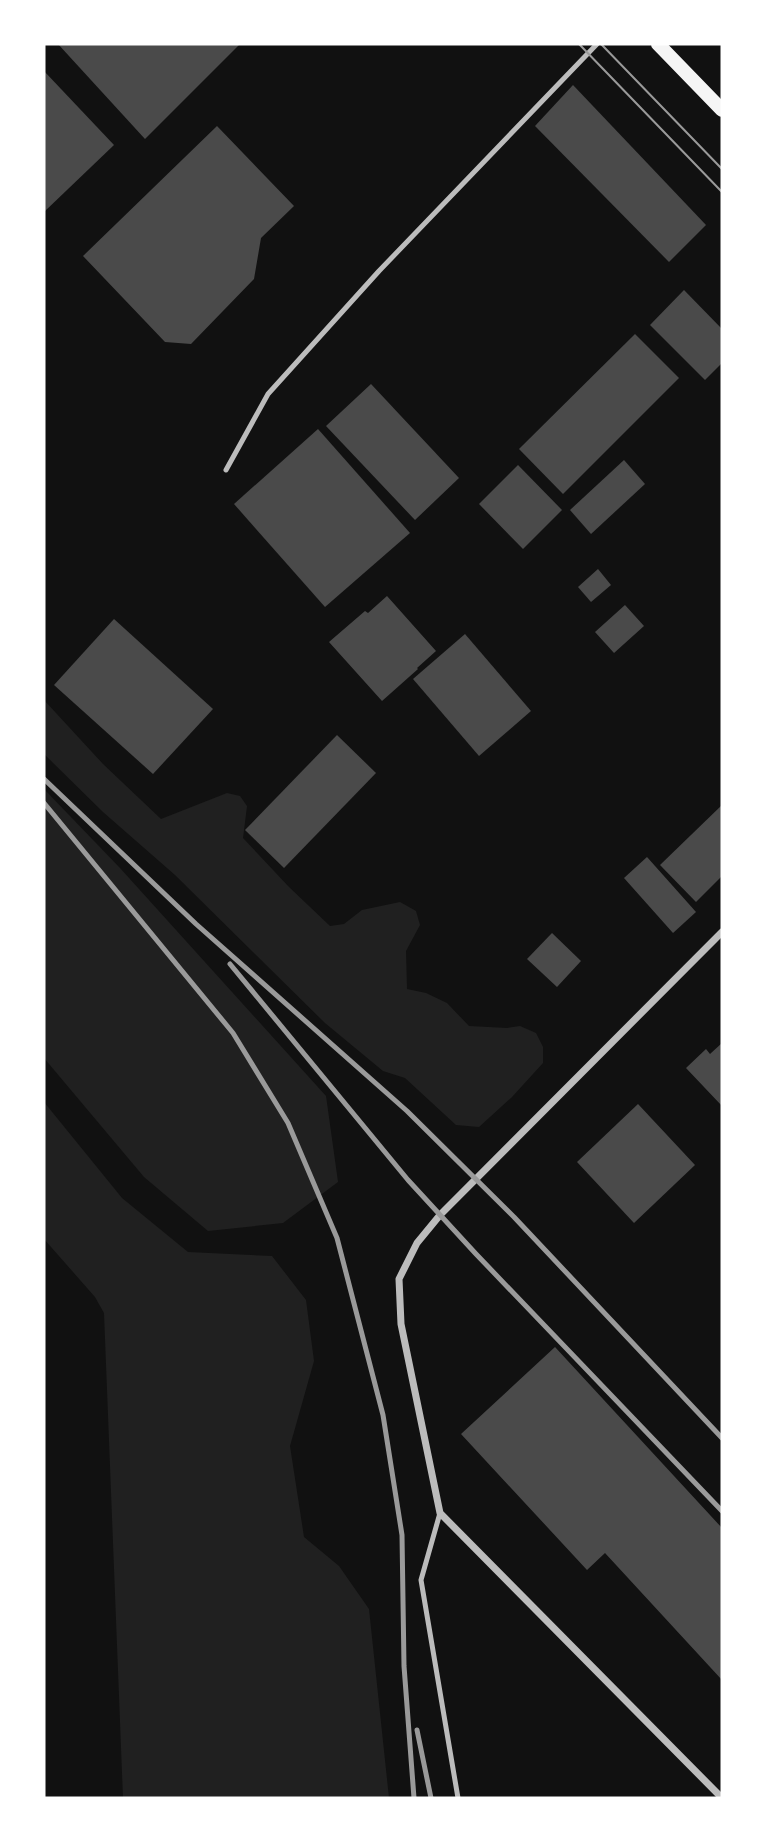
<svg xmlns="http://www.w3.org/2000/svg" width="766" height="1842" viewBox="0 0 766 1842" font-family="'Noto Serif',serif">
	<rect width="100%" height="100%" fill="#111"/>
	<g fill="#202020">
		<polygon points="44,700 103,764 161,819 227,793 240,796 247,806 243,838 289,887 330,926 344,924 362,910 400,902 416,911 420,925 406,951 407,989 426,993 447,1003 469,1026 507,1028 520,1026 536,1033 543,1047 543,1063 512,1097 479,1127 456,1125 405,1078 383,1071 325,1023 175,875 103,812 44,754"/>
		<polygon points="44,789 120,868 326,1096 338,1182 283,1223 208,1231 144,1177 44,1058"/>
		<polygon points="44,1102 122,1198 188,1252 272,1256 306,1300 314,1361 290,1446 304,1537 339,1566 369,1609 389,1798 123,1798 104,1313 95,1297 44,1239"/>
	</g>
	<g fill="#4a4a4a">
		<polygon points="58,44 240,44 145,139"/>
		<polygon points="44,71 114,145 44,212"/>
		<polygon points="573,85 706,225 669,262 535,126"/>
		<polygon points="217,126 294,206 261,238 254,279 191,344 165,342 83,256"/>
		<polygon points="684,290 722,329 722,363 705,380 650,325"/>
		<polygon points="635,334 679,378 563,494 519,449"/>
		<polygon points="371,384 459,478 415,520 326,426"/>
		<polygon points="318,429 410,533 325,607 234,504"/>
		<polygon points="624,460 645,484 591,534 570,510"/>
		<polygon points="518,465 562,510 523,549 479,504"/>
		<polygon points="598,569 611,585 591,602 578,587"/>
		<polygon points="387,596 436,651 417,668 418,669 382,701 329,642 365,611 368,613"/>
		<polygon points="625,605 644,626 614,653 595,632"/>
		<polygon points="114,619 213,709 153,774 54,685"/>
		<polygon points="465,634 531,711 479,756 413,679"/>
		<polygon points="337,735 376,773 284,868 245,830"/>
		<polygon points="722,805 722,876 696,902 660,865"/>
		<polygon points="647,857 696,912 673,933 624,878"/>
		<polygon points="552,933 581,961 557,987 527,959"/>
		<polygon points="722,1043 722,1106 686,1068 706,1049 710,1054"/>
		<polygon points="638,1104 695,1165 634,1223 577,1162"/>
		<polygon points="555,1347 722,1528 722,1680 605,1553 587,1570 461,1434"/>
	</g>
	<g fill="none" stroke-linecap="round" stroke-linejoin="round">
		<g stroke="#bcbcbc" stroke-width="5">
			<polyline points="226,470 268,394 379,271 597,44"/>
			<polyline points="440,1513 421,1580 458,1798"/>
		</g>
		<polyline stroke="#bcbcbc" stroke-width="7" points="722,932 440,1215 417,1243 399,1279 401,1324 440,1513 722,1798"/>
		<polyline stroke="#f5f5f5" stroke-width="14" points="658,44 722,110"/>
		<g stroke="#9a9a9a" stroke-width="2">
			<polyline points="579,44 722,192"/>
			<polyline points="601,44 722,169"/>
		</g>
		<g stroke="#9a9a9a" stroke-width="5">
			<polyline points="44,779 196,924 407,1111 514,1217 722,1438"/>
			<polyline points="44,803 233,1033 288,1123 337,1238 383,1415 402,1535 404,1666 414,1798"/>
			<polyline points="230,964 408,1180 476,1254 722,1511"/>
			<polyline points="417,1730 431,1798"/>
		</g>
	</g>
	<rect width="766" height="1842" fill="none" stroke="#ffffff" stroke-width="91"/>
</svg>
